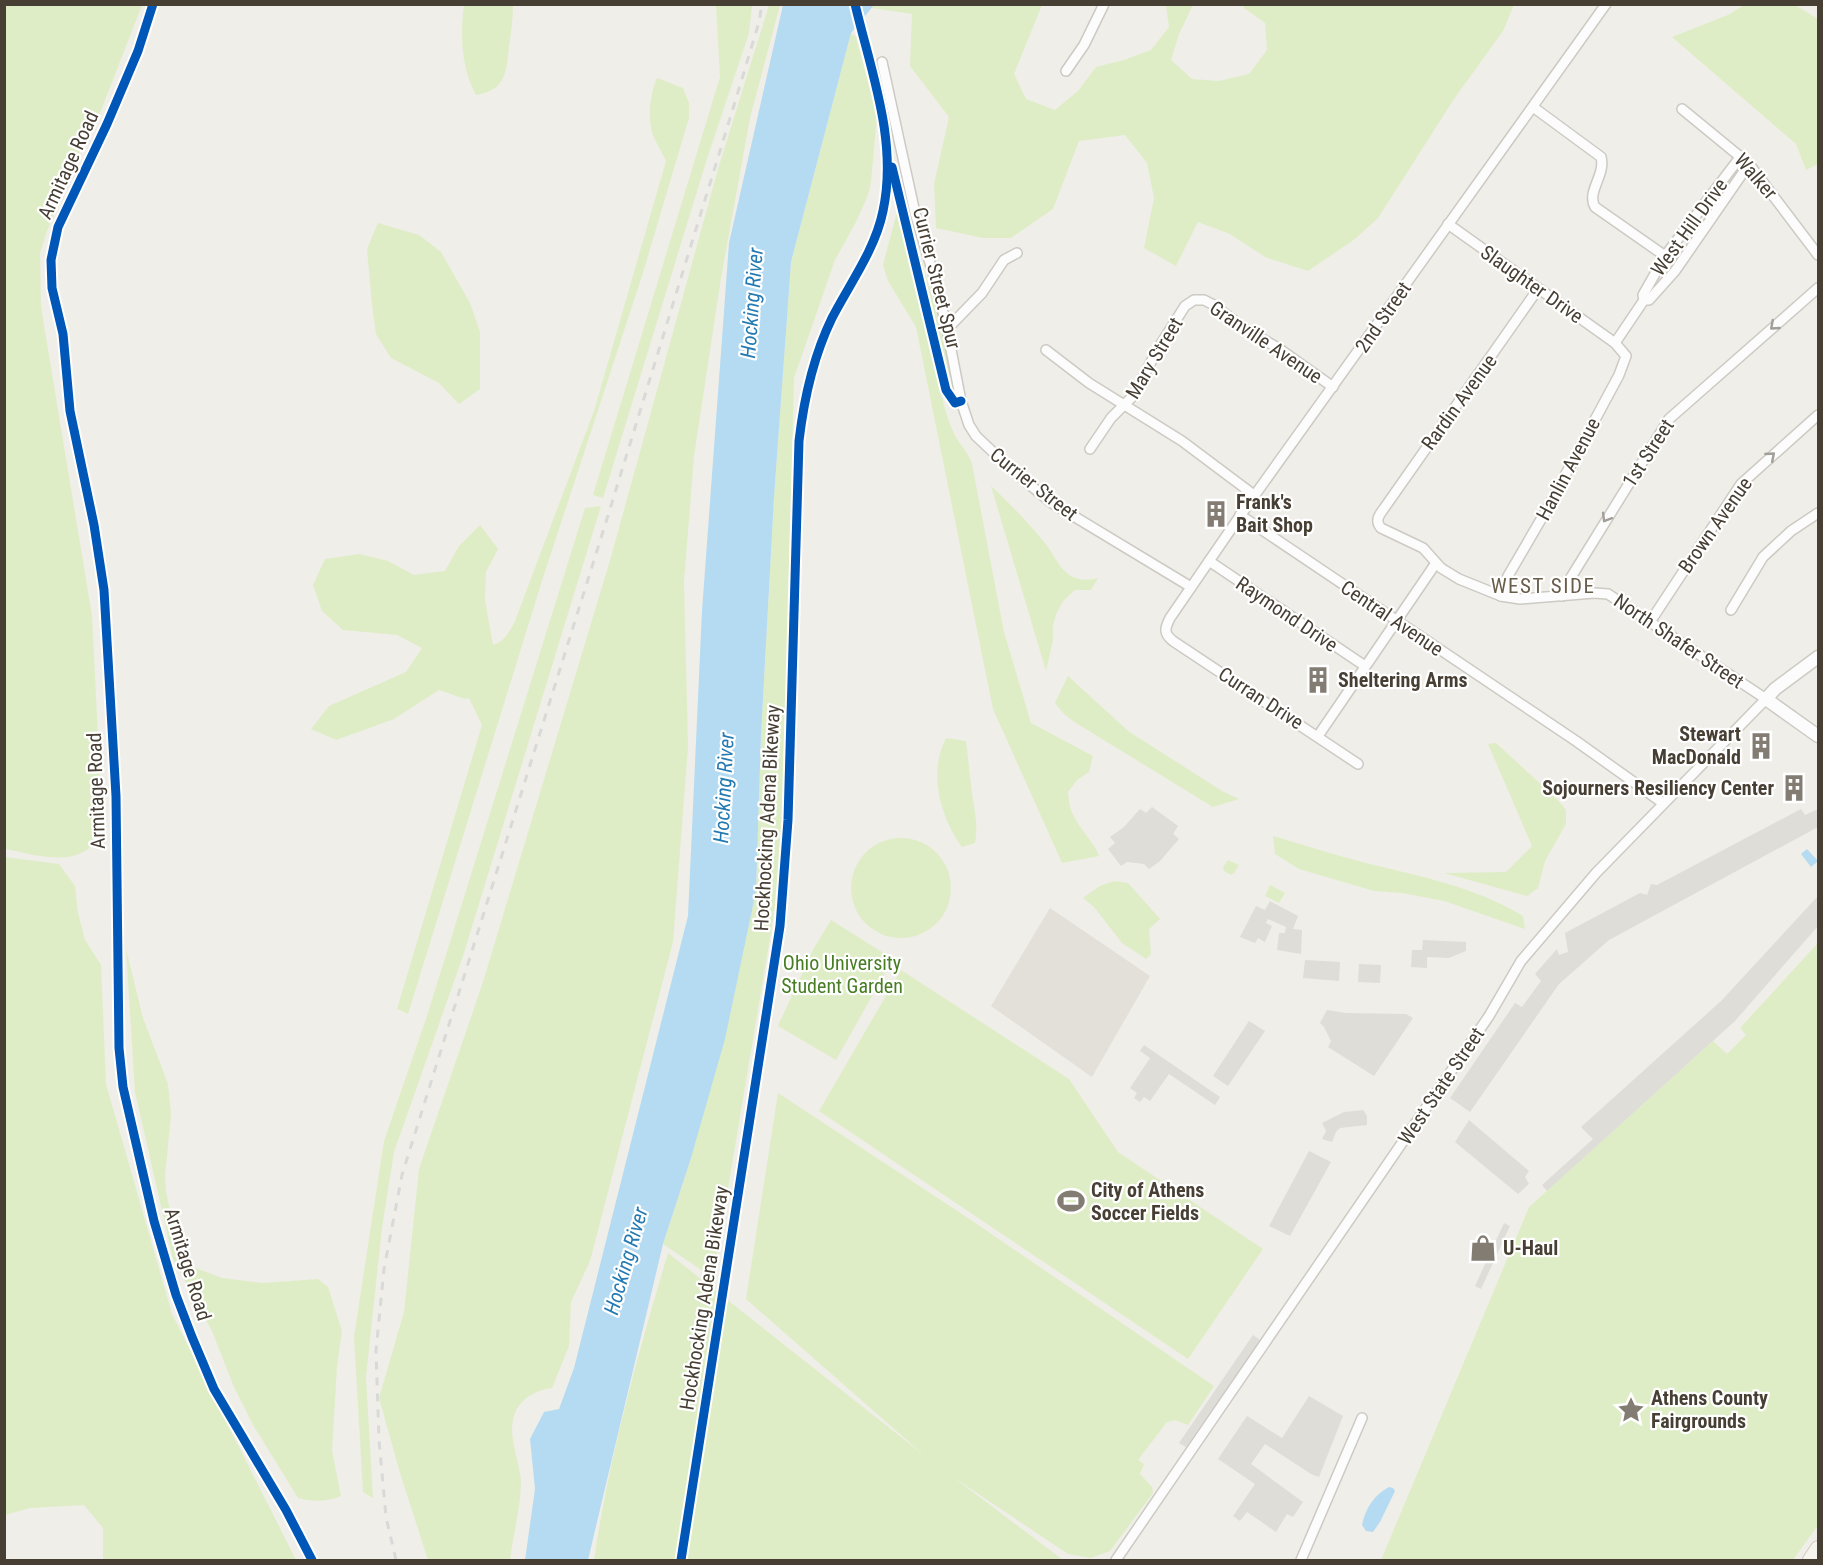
<svg xmlns="http://www.w3.org/2000/svg" width="1823" height="1565" viewBox="0 0 1823 1565" font-family="'Roboto Condensed',sans-serif">
	<rect width="100%" height="100%" fill="#f0eee8"/>
	<polygon fill="#e3dfd9" points="1050,908 1150,976 1092,1077 991,1006"/>
	<g fill="#deedc6">
		<polygon points="874,4 1042,5 1014,74 1026,99 1055,110 1078,91 1096,67 1124,60 1151,50 1169,27 1166,5 1193,5 1179,34 1171,60 1192,79 1219,81 1249,74 1267,50 1265,23 1244,8 1243,5 1514,5 1503,31 1454,99 1378,218 1355,239 1308,271 1265,257 1230,234 1198,222 1176,266 1144,248 1154,198 1147,163 1125,135 1079,141 1053,209 1011,238 983,238 936,228 934,184 949,117 910,66 912,14 872,8"/>
		<path d="M4,5H142L98,118L83,144L47,231L40,253L41,307L92,616L102,818C100,827 98,837 92,845C72,868 29,853 5,849Z"/>
		<path d="M464,5H513C513,19 511,33 509,47C506,73 506,90 476,95C461,68 460,34 464,5Z"/>
		<polygon points="716,5 752,5 749,33 706,162 603,498 593,495 720,77"/>
		<path d="M769,5H780L750,118L721,278L694,456L684,582L688,747L673,942L590,1261L571,1302L569,1346L552,1388C524,1392 508,1410 513,1440C515,1454 520,1467 521,1481C521,1508 513,1534 510,1560H428L400,1473L379,1398L404,1312L419,1169L483,982L611,557L718,169Z"/>
		<polygon points="1744,5 1795,5 1818,19 1818,164 1806,170 1796,144 1672,37 1728,15"/>
		<polygon points="851,33 856,37 877,115 871,182 868,195 856,222 835,260 794,378 781,872 713,1278 663,1244 691,1158 756,891 761,735 774,497 791,262"/>
		<path d="M657,78L683,88L689,103V118L642,276L541,584L408,1014L397,1009L482,725L469,698L465,699L439,690L394,719L336,740L311,729L329,706L406,672L422,648L397,635L343,630L322,611L313,585L325,559L359,554L388,561L414,575L445,571L459,546L480,525L498,549L486,572L485,600L493,645C504,642 510,631 515,621L594,411L666,161C662,152 656,143 653,135C647,118 650,94 657,78Z"/>
		<path d="M898,208L907,212L954,371L941,392C944,407 949,425 957,439C963,448 968,453 972,464L1004,632L1031,723L1093,756L1089,772L1077,780L1068,792C1069,802 1070,811 1076,820C1083,833 1094,842 1099,856L1062,863L993,709L916,327L888,281L883,265Z"/>
		<polygon points="378,223 419,235 441,252 470,303 480,332 480,389 459,404 439,383 391,358 376,334 372,305 367,249"/>
		<path d="M991,486C1010,504 1029,523 1045,543C1054,554 1059,569 1071,576C1080,581 1089,580 1098,578L1091,590H1075L1064,600L1057,612L1053,625V640L1046,671Z"/>
		<polygon points="601,506 463,956 394,1152 382,1228 366,1377 373,1498 363,1492 354,1337 384,1141 427,1016 585,508"/>
		<polygon points="1068,676 1128,731 1222,791 1239,799 1213,807 1076,723 1064,714 1055,703"/>
		<path d="M946,738L966,741C968,756 969,770 971,785C973,805 979,823 975,843L962,847C940,817 928,772 946,738Z"/>
		<polygon points="1496,743 1557,799 1566,810 1566,824 1545,861 1538,888 1527,896 1444,873 1506,872 1532,846 1488,744"/>
		<path d="M1273,836C1304,845 1335,855 1366,863C1422,877 1473,886 1523,916L1525,929L1444,901L1402,893L1374,891L1299,869L1275,854Z"/>
		<circle cx="901" cy="888" r="50"/>
		<polygon points="5,857 59,864 75,886 78,913 85,940 101,965 106,1084 172,1314 296,1560 103,1560 103,1528 84,1505 30,1508 5,1515"/>
		<polygon points="1228,860 1239,865 1234,873 1231,875 1224,871 1223,867"/>
		<polygon points="1114,881 1128,883 1160,919 1149,929 1151,954 1146,959 1122,943 1094,907 1083,898 1100,886"/>
		<polygon points="1270,885 1285,893 1279,903 1265,896"/>
		<polygon points="831,920 893,959 836,1060 778,1026 814,948"/>
		<polygon points="1818,943 1818,1525 1793,1560 1381,1560 1529,1207 1713,1041 1727,1054 1746,1035 1740,1028"/>
		<path d="M126,949L143,1018L168,1084L171,1114L165,1177L166,1191L177,1245L182,1258L193,1267L222,1278L263,1283L318,1279L328,1287L342,1331L337,1366L332,1451L341,1496C325,1502 314,1502 298,1498L253,1425L234,1387L212,1331L173,1259L135,1092Z"/>
		<polygon points="901,970 1069,1079 1118,1152 1263,1249 1188,1359 819,1111"/>
		<path d="M778,1093L968,1218L1214,1386L1188,1425L1175,1420L1167,1422L1138,1460L1144,1464L1140,1474L1152,1487L1153,1493L1110,1551L1091,1558L1068,1554L953,1477L1063,1560H594C609,1456 638,1354 668,1253L925,1456L746,1299Z"/>
	</g>
	<g fill="#dfddd8">
		<polygon points="1152,807 1178,826 1173,834 1179,839 1160,861 1149,869 1144,864 1127,862 1121,866 1108,849 1115,843 1110,837 1124,827 1140,809 1146,813"/>
		<polygon points="1801,809 1805,815 1818,809 1818,827 1609,940 1559,984 1470,1112 1450,1098 1515,1003 1522,1007 1541,981 1535,974 1557,949 1559,955 1568,952 1565,933 1640,893 1647,895 1651,884 1657,885"/>
		<polygon points="1818,896 1818,926 1735,1021 1547,1191 1542,1185 1593,1139 1581,1127 1721,1001"/>
		<polygon points="1270,901 1298,916 1293,929 1302,930 1301,954 1277,950 1279,933 1285,933 1286,927 1268,919 1266,923 1272,926 1265,942 1258,938 1255,943 1240,937 1256,906 1265,910"/>
		<polygon points="1423,940 1466,942 1466,951 1449,958 1427,957 1427,968 1411,967 1412,950 1422,950"/>
		<polygon points="1305,960 1340,962 1339,981 1303,978"/>
		<polygon points="1359,964 1381,965 1380,983 1358,982"/>
		<polygon points="1327,1010 1346,1013 1406,1014 1413,1018 1374,1076 1328,1047 1331,1041 1324,1027 1320,1023"/>
		<polygon points="1249,1021 1265,1031 1228,1086 1213,1076"/>
		<polygon points="1144,1045 1220,1097 1215,1105 1169,1074 1150,1101 1144,1097 1140,1102 1134,1098 1137,1093 1130,1088 1150,1058 1140,1051"/>
		<polygon points="1363,1110 1367,1116 1367,1125 1340,1128 1336,1132 1332,1142 1322,1139 1326,1131 1322,1123 1344,1112"/>
		<polygon points="1469,1120 1529,1171 1525,1177 1529,1184 1518,1194 1455,1142"/>
		<polygon points="1309,1151 1331,1162 1290,1236 1269,1226"/>
		<polygon points="1504,1223 1510,1226 1481,1289 1475,1286"/>
		<polygon points="1253,1335 1260,1340 1186,1447 1179,1443"/>
		<polygon points="1309,1396 1343,1416 1319,1477 1311,1474 1265,1444 1251,1464 1303,1502 1293,1517 1287,1514 1276,1532 1247,1512 1240,1521 1233,1516 1255,1484 1218,1459 1247,1416 1282,1438"/>
	</g>
	<g fill="#b5dbf2">
		<polygon points="783,5 874,5 851,33 791,262 774,497 761,735 756,891 725,1039 691,1158 663,1244 588,1560 525,1560 535,1489 530,1439 544,1412 559,1409 574,1368 688,916 702,611 729,243"/>
		<polygon points="1807,849 1818,861 1811,867 1801,854"/>
		<path d="M1389,1487L1393,1488L1395,1491L1380,1522L1373,1532L1366,1531L1362,1525C1365,1509 1374,1495 1389,1487Z"/>
	</g>
	<polygon fill="#f0eee8" points="851,5 858,5 863,24 857,30"/>
	<g fill="none" stroke-linecap="round" stroke-linejoin="round">
		<defs>
			<g id="minor">
				<polyline points="153,4 138,51 107,124 58,227 51,260 52,288 63,334 70,411 94,525 104,590 116,796 119,1048 123,1087 154,1221 176,1295 192,1337 214,1389 286,1510 312,1560"/>
				<polyline points="882,62 915,213 936,283 947,329 961,401 969,425 976,436 1013,471 1052,503 1191,587"/>
				<polyline points="1066,71 1084,45 1104,4"/>
				<path d="M1533,107L1601,157C1606,175 1586,192 1595,207L1665,256"/>
				<polyline points="1682,109 1749,164 1818,255"/>
				<polyline points="1448,224 1615,343 1626,356 1619,375 1547,509 1508,576 1501,596"/>
				<polyline points="1644,300 1643,295 1665,256 1741,156"/>
				<polyline points="947,329 982,293 1004,260 1017,253"/>
				<polyline points="1615,343 1644,300 1649,300 1675,271 1749,164"/>
				<polyline points="1046,350 1089,383 1182,441 1254,495"/>
				<polyline points="1090,449 1111,418 1133,396 1159,347 1185,306 1194,300 1204,300 1212,304 1247,330 1278,348 1333,387"/>
				<polyline points="1240,515 1576,741 1663,803"/>
				<polyline points="1209,561 1365,666"/>
				<polyline points="1562,596 1565,587 1669,419 1818,288"/>
				<polyline points="1731,610 1763,557 1791,531 1818,513"/>
				<polyline points="1650,622 1741,484 1818,415"/>
				<polyline points="1318,736 1436,563"/>
				<path d="M1358,764L1173,641C1163,633 1165,628 1170,618L1242,513L1606,4"/>
				<path d="M1116,1560L1489,1016L1521,961L1596,873L1766,699L1608,594L1594,593L1520,599L1501,596L1459,579L1441,568L1423,548L1381,528C1374,520 1380,514 1385,507L1538,289"/>
				<polyline points="1301,1560 1362,1418"/>
			</g>
			<polyline id="tertiary" points="1818,657 1775,689 1766,699 1818,736"/>
			<polyline id="secondary" points="1810,1560 1818,1548"/>
		</defs>
		<use href="#minor" stroke="#cdcac4" stroke-width="12"/>
		<use href="#tertiary" stroke="#cdcac4" stroke-width="15"/>
		<use href="#secondary" stroke="#d0cbbf" stroke-width="16"/>
		<use href="#minor" stroke="#fdfcfc" stroke-width="9"/>
		<use href="#tertiary" stroke="#fdfcfc" stroke-width="12"/>
		<use href="#secondary" stroke="#f6f4ee" stroke-width="14"/>
		<polyline stroke="#d9d9d8" stroke-width="3" stroke-dasharray="8 8" stroke-linecap="butt" points="396,1560 386,1517 379,1440 376,1351 384,1269 402,1175 610,509 735,102 759,22 762,4"/>
		<defs>
			<g id="cycleway">
				<polyline points="153,4 138,51 107,124 58,227 51,260 52,288 63,334 70,411 94,525 104,590 116,796 119,1048 123,1087 154,1221 176,1295 192,1337 214,1389 286,1510 312,1560"/>
				<polyline points="892,167 946,390 955,403 961,401"/>
				<path d="M681,1560L780,926L788,820L799,441C804,398 813,357 832,318C850,283 875,250 883,211C898,141 871,72 855,4"/>
			</g>
		</defs>
		<use href="#cycleway" stroke="#fff" stroke-width="13"/>
		<use href="#cycleway" stroke="#0057b8" stroke-width="9"/>
	</g>
	<defs><path id="oneway-chevron" d="M-2-3.5L2.5 0L-2 3.5" fill="none" stroke-width="1.6" stroke-linecap="round" stroke-linejoin="round" transform="scale(1.5)"/></defs>
	<g stroke="#a29e98">
		<use href="#oneway-chevron" transform="translate(1774 326) rotate(139)"/>
		<use href="#oneway-chevron" transform="translate(1771 456) rotate(-41)"/>
		<use href="#oneway-chevron" transform="translate(1606 518) rotate(121)"/>
	</g>
	<defs>
		<symbol id="building-bare" viewBox="-9 -9 18 18"><path d="M-4-6H4V6H1V3H-1V6H-4ZM-2.5-4.3h1.7v1.8h-1.7ZM.8-4.3h1.7v1.8H.8ZM-2.5-1h1.7V.8h-1.7ZM.8-1h1.7V.8H.8Z" fill="#827c73" stroke="#fff" stroke-width="2.5" paint-order="stroke"/></symbol>
		<symbol id="stadium-bare" viewBox="-9 -9 18 18"><path d="M0-5a6.5 5 0 1 0 0 10a6.5 5 0 1 0 0-10ZM-3.5-1.8h7v3.6h-7Z" fill="#827c73" stroke="#fff" stroke-width="2.5" paint-order="stroke"/></symbol>
		<symbol id="shop-bare" viewBox="-9 -9 18 18"><path d="M-5-2.5h2.3a2.7 3.5 0 0 1 5.4 0H5L5.5 6h-11ZM-1.5-2.5h3a1.5 2.3 0 0 0-3 0Z" fill="#827c73" stroke="#fff" stroke-width="2.5" paint-order="stroke"/></symbol>
		<symbol id="sight-bare" viewBox="-9 -9 18 18"><path d="M0-6L1.8-2.2L6-1.7L2.9 1.2L3.7 5.4L0 3.3L-3.7 5.4L-2.9 1.2L-6-1.7L-1.8-2.2Z" fill="#827c73" stroke="#fff" stroke-width="2.5" paint-order="stroke"/></symbol>
	</defs>
	<g fill-rule="evenodd">
		<use href="#building-bare" x="1197" y="495" width="38" height="38"/>
		<use href="#building-bare" x="1299" y="661" width="38" height="38"/>
		<use href="#building-bare" x="1742" y="727" width="38" height="38"/>
		<use href="#building-bare" x="1775" y="769" width="38" height="38"/>
		<use href="#stadium-bare" x="1052" y="1182" width="38" height="38"/>
		<use href="#shop-bare" x="1464" y="1229" width="38" height="38"/>
		<use href="#sight-bare" x="1612" y="1391" width="38" height="38"/>
	</g>
	<g text-anchor="middle" dominant-baseline="central" stroke-width="4.5" stroke-linejoin="round" paint-order="stroke">
		<g font-size="20" fill="#473f34" stroke="#fff">
			<text transform="translate(68 165) rotate(-65)">Armitage Road</text>
			<text transform="translate(1756 176) rotate(49)">Walker</text>
			<text transform="translate(1689 227) rotate(-54)">West Hill Drive</text>
			<text transform="translate(937 278) rotate(76)">Currier Street Spur</text>
			<text transform="translate(1532 284) rotate(35)">Slaughter Drive</text>
			<text transform="translate(1383 317) rotate(-55)">2nd Street</text>
			<text transform="translate(1266 342) rotate(34)">Granville Avenue</text>
			<text transform="translate(1154 358) rotate(-59)">Mary Street</text>
			<text transform="translate(1459 402) rotate(-54)">Rardin Avenue</text>
			<text transform="translate(1648 453) rotate(-57)">1st Street</text>
			<text transform="translate(1568 469) rotate(-62)">Hanlin Avenue</text>
			<text transform="translate(1034 484) rotate(38)">Currier Street</text>
			<text transform="translate(1715 525) rotate(-55)">Brown Avenue</text>
			<text transform="translate(1287 614) rotate(34)">Raymond Drive</text>
			<text transform="translate(1392 618) rotate(34)">Central Avenue</text>
			<text transform="translate(1679 641) rotate(34)">North Shafer Street</text>
			<text transform="translate(1261 698) rotate(33)">Curran Drive</text>
			<text transform="translate(96 791) rotate(-92)">Armitage Road</text>
			<text transform="translate(767 818) rotate(-87)">Hockhocking Adena Bikeway</text>
			<text transform="translate(1441 1086) rotate(-56)">West State Street</text>
			<text transform="translate(188 1264) rotate(73)">Armitage Road</text>
			<text transform="translate(704 1298) rotate(-81)">Hockhocking Adena Bikeway</text>
		</g>
		<g font-size="20" font-weight="bold" fill="#473f34" stroke="#fff" text-anchor="start">
			<text x="1236" y="502">Frank's<tspan x="1236" dy="23">Bait Shop</tspan></text>
			<text x="1338" y="680">Sheltering Arms</text>
			<text x="1741" y="734" text-anchor="end">Stewart<tspan x="1741" dy="23">MacDonald</tspan></text>
			<text x="1774" y="788" text-anchor="end">Sojourners Resiliency Center</text>
			<text x="1091" y="1190">City of Athens<tspan x="1091" dy="23">Soccer Fields</tspan></text>
			<text x="1503" y="1248">U-Haul</text>
			<text x="1651" y="1398">Athens County<tspan x="1651" dy="23">Fairgrounds</tspan></text>
		</g>
		<g font-size="20" fill="#477d23" stroke="#fff">
			<text x="842" y="963">Ohio University<tspan x="842" dy="23">Student Garden</tspan></text>
		</g>
		<g font-size="21" font-style="italic" fill="#247ab2" stroke="#fff">
			<text transform="translate(752 303) rotate(-86)">Hocking River</text>
			<text transform="translate(724 788) rotate(-87)">Hocking River</text>
			<text transform="translate(626 1261) rotate(-74)">Hocking River</text>
		</g>
		<g font-size="21" letter-spacing="1.5" fill="#6a5d4a" stroke="#fff">
			<text x="1543" y="586">WEST SIDE</text>
		</g>
	</g>
	<rect width="1823" height="1565" fill="none" stroke="#473f34" stroke-width="12"/>
</svg>
